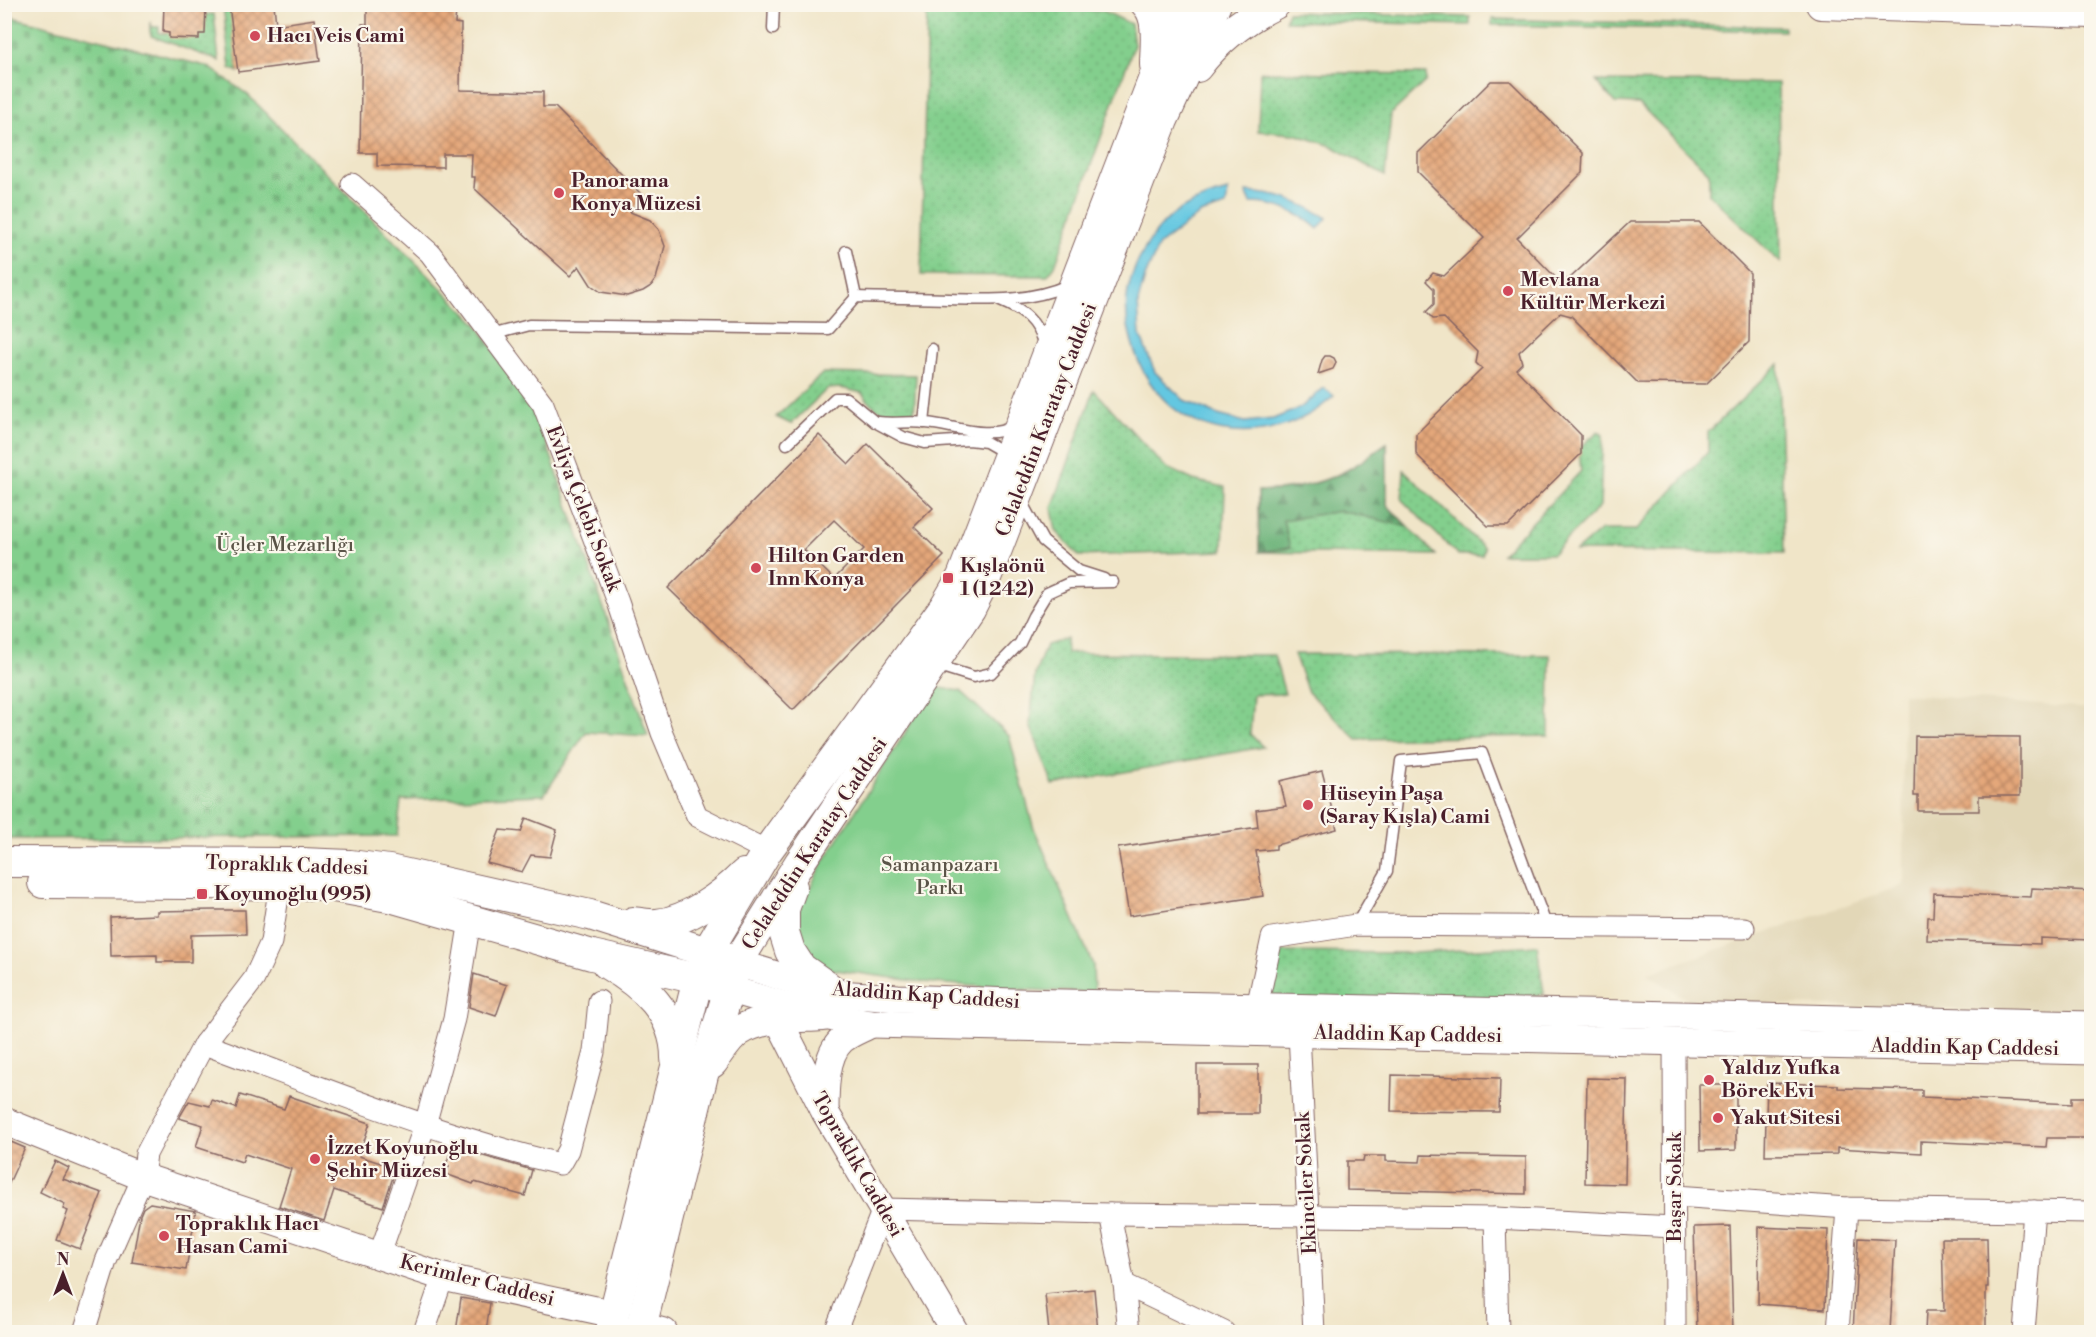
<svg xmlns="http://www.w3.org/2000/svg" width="2096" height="1337" viewBox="0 0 2096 1337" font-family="'Libre Bodoni',serif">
	<defs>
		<pattern id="grass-dots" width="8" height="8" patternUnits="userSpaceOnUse" patternTransform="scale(1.5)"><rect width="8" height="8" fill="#83cf8d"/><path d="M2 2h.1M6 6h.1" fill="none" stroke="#73b17a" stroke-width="1.8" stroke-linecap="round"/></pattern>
		<pattern id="forest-firs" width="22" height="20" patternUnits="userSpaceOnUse" patternTransform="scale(1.5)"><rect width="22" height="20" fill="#6ab278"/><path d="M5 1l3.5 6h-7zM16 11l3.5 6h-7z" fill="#599063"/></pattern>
		<pattern id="cemetery-stones" width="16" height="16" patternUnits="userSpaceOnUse" patternTransform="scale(1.5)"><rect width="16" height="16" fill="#83cf8d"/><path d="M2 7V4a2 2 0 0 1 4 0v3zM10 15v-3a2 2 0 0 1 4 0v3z" fill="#73b17a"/></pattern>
		<pattern id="building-cross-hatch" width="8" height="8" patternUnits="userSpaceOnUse" patternTransform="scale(1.5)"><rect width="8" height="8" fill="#e4a77a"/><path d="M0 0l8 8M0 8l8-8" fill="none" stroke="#bb8764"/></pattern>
	</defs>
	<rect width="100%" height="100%" fill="#fbf7ec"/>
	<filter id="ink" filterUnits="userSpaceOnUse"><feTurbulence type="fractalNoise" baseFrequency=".0167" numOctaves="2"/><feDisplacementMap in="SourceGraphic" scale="12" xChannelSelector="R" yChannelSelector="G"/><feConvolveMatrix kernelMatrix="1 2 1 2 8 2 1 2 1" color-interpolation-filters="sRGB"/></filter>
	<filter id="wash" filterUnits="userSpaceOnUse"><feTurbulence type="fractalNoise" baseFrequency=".008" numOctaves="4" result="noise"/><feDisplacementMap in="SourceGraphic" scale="24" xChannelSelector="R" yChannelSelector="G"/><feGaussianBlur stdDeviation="1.35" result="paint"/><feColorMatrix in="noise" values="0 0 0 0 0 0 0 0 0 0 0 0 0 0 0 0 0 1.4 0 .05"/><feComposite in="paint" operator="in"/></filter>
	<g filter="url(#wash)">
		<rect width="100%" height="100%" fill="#f0e5c8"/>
		<polygon fill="#e2d7b7" points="1903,694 2091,709 2091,1013 1691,1002 1647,974 1904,885"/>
		<g fill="url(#grass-dots)" stroke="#66775c" stroke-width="1.5">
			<polygon points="223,5 230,5 238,72 230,68"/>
			<polygon points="927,7 1104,11 1131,24 1134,45 1055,266 1047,276 921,275"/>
			<polygon points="1288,12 1470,17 1470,25 1285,21"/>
			<polygon points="214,14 219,61 151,36 150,31 150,22 152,27 159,27 159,33 191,34 200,15"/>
			<polygon points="1492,19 1784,27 1784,31 1492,25"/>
			<polygon points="1260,72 1426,74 1426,81 1391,114 1385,176 1332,146 1294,134 1258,131"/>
			<polygon points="1596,81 1778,83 1781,263 1709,194 1709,173 1639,104 1615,103"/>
			<polygon points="1779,364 1784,553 1576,551 1601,530 1636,530 1708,452 1708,432"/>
			<path d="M823,373L916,375L914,416C888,414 878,416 862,393L841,388L827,389L791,424L776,417Z"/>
			<polygon points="1094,390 1165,467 1193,480 1225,487 1223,551 1079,556 1056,531 1052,508"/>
			<polygon points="1598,431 1603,435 1600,506 1552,554 1502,554 1581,471 1579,449"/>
			<path d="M1387,443V505L1436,555L1259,552L1258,491C1291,491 1328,483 1356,465C1367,458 1376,450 1387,443Z"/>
			<polygon points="1404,470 1484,548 1482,555 1458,555 1402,500"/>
			<polygon points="1066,639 1067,653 1274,655 1285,694 1253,695 1250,734 1263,747 1053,785 1030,725 1035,674 1046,645"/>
			<polygon points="1294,654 1550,655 1549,736 1357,739 1308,692"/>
			<polygon points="1537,945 1544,994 1454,1008 1266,1006 1269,952 1415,953"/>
		</g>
		<path fill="url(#forest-firs)" stroke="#5a6852" stroke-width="1.5" d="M1387,443V505L1408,527L1341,511L1283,520L1290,548L1259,552L1258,491C1291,491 1328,483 1356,465C1367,458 1376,450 1387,443Z"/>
		<polygon fill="url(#cemetery-stones)" stroke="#66775c" stroke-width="1.5" points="4,15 209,67 248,95 477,324 539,421 648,736 586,732 544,795 401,800 397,836 5,839"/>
		<polygon fill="#83cf8d" stroke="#66775c" stroke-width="1.5" points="934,687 960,691 1009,736 1033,826 1093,965 1094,993 1011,989 922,982 807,966 789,928 822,864"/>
		<g fill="#63c7e1" stroke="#567386" stroke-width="1.5">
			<path d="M1228,191L1226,206L1200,214L1159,245L1145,277L1138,302L1140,335L1155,372L1184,400L1218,415L1245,422L1273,419L1300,408L1324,388L1334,396C1267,457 1166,441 1135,352C1122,315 1123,286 1143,252C1164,214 1186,202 1228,191Z"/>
			<path d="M1246,192C1278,194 1299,201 1327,218L1318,229C1300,213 1276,203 1251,203Z"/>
		</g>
		<g id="blocks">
			<g fill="url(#building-cross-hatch)" fill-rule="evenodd">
				<polygon points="164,4 206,4 205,34 199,34 199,39 169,38 169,33 163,32"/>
				<polygon points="238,4 274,4 276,25 314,19 320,61 238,72 229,6"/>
				<polygon points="401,4 442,6 442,10 456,10 455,23 461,24 460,90 543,92 543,107 555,107 644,197 630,212 650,220 659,230 665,246 656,279 651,286 643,291 627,296 601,292 591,285 579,266 570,276 474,188 475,177 471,177 472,154 443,154 443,167 377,166 377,153 360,153 362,24 367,24 367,10 380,10 380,6"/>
				<polygon points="1491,81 1510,81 1583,153 1582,173 1517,238 1559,281 1569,279 1630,222 1699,222 1750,273 1749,342 1706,384 1638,383 1571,316 1560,313 1519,352 1522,363 1516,369 1581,435 1581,454 1508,526 1488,526 1416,454 1416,434 1482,369 1476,363 1478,352 1444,318 1433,319 1426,312 1434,304 1434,289 1426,281 1433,273 1444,276 1484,238 1418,172 1418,153"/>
				<polygon points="1325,356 1330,356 1334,358 1336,362 1335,365 1333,369 1318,374 1322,360"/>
				<path d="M819,435L849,464L868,444L933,508L914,527L944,556L793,710L668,588ZM834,520L864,549L834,579L804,550Z"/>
				<polygon points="1915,736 2020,737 2020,796 1979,796 1979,811 1918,811 1918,796 1914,796"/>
				<polygon points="1322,771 1337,829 1276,845 1276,849 1256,851 1263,896 1129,916 1118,848 1258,827 1256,810 1286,806 1280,781"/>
				<polygon points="526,818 557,830 550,857 531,855 522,872 487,863 500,830 521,832"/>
				<polygon points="2032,888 2091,891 2090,940 2040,938 2040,944 1927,940 1928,917 1933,917 1934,893 2031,897"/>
				<polygon points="214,910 245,910 246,934 191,935 191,962 157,962 157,955 111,956 110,917 157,915 157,911"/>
				<polygon points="474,974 507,985 496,1016 469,1007"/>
				<rect x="1197" y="1065" width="61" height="49"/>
				<polygon points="1392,1075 1500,1078 1499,1112 1391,1111"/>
				<polygon points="1587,1078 1627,1079 1625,1184 1585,1183"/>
				<polygon points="1767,1083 1838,1085 1838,1088 1922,1090 1922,1097 2072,1104 2072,1097 2091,1097 2091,1138 2047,1138 2046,1147 1921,1141 1921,1153 1837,1148 1837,1154 1765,1155"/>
				<polygon points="1699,1085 1736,1085 1736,1150 1700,1151"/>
				<polygon points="240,1095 284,1109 289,1096 370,1123 359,1156 396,1168 383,1207 334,1190 324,1221 279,1206 291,1169 245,1154 242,1162 196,1147 203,1125 179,1118 189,1101 210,1106 212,1100 236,1108"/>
				<polygon points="4,1139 25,1148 4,1194"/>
				<polygon points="452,1147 532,1170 525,1196 474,1182 473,1184 446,1174 449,1166 446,1165"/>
				<polygon points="1421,1155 1526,1157 1526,1194 1347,1190 1347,1161 1363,1161 1364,1156 1386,1156 1386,1161 1420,1162"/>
				<polygon points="55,1161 69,1168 63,1179 102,1193 80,1249 57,1240 68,1211 63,1209 65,1204 40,1192"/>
				<polygon points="150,1203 196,1211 186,1270 132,1262 140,1215 143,1208"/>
				<polygon points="1730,1226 1733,1332 1697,1332 1694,1227"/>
				<polygon points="1759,1227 1828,1230 1825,1309 1758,1304"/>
				<polygon points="1858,1238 1895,1240 1890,1332 1853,1332"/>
				<polygon points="1942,1238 1987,1238 1988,1287 1986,1287 1986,1332 1925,1332 1926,1311 1944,1311"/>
				<polygon points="1094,1289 1098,1332 1049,1332 1045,1294"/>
				<polygon points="461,1298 490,1303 486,1332 456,1332"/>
			</g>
		</g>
	</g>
	<g filter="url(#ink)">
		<use href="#blocks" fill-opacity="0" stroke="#846462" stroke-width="1.5"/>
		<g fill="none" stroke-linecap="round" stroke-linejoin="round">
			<defs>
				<g id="service">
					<polyline points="773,29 774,4"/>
					<polyline points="846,251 856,297"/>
					<path d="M1000,301C1024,311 1036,320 1044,345"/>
					<path d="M491,335L529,325L828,329L856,297C887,298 918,298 949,299C989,300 1030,302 1068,285"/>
					<path d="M878,422C894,424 910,421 926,423C953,425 989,441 1013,426"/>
					<polyline points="924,423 932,349"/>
					<polyline points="787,444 835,398 846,398 875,422 903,437 925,443 969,440 986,442 1007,454"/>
					<polyline points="1021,501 1043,541 1079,571 1104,579"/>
					<polyline points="937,663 945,668 974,677 991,673 1020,643 1033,616 1047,593 1069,583 1113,582"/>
					<polyline points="1356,925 1387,871 1401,761 1482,753 1547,927"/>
				</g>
				<g id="minor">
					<polyline points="352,184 430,253 543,404 618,602 662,733 697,816 767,851"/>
					<polyline points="1257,1007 1272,938 1356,925 1744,928"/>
					<polyline points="1299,1033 1314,1332"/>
					<polyline points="1674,1041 1675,1332"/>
					<path d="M204,1044C321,1087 438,1135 560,1164L568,1150L594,1052L599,1001"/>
					<polyline points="1676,1196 1847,1208 2092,1212"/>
					<polyline points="1110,1214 1124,1284"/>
					<polyline points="1495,1218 1498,1332"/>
					<polyline points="379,1256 425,1125 454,1019 470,920"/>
					<polyline points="84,1332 106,1261 143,1177 146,1154 204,1044 254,979 271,942 280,884"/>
					<polyline points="424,1332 443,1277"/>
					<polyline points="835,1332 883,1209 1110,1214 1495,1218 1674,1227"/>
					<polyline points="1129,1332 1124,1284 1224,1332"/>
					<polyline points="1838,1332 1847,1208"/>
					<polyline points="2024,1332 2034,1211"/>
				</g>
				<g id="tertiary">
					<polyline points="737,963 838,994 898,998 1014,1002 1678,1015 2092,1025"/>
					<polyline points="728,989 822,1016 871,1024 2092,1051"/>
					<polyline points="765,1005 778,1019 825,1112 955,1332"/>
					<path d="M825,1111C825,1090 825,1055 842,1040C850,1033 862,1029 871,1024"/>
					<polyline points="4,1121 143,1177 443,1277 614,1314"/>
					<polyline points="641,1326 664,1332"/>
				</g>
				<g id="secondary">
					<path d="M1146,4C1160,18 1155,47 1155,65"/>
					<polyline points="1821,4 2092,13"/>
					<path d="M1197,67C1217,40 1245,19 1275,4"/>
					<polyline points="4,862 302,863 350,865 389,870 590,915 726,958"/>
					<polyline points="43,883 323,885 394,898 592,955 698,979 717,986"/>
					<polyline points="792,887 784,909 784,932 790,951 801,968 838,994"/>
					<path d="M633,922C640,923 649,925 657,924C688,921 723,895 744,874"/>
					<path d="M607,964C643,985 676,1013 676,1058"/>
					<path d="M712,1063C720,1053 728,1038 739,1031C763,1016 796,1018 822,1016"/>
					<polyline points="611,1332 614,1314 698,979 707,952 767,851 945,606 962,577 1155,75 1185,4"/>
					<polyline points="640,1332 703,1075 737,963 800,862 970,609 987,575 1004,531 1163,120 1216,4"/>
				</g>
			</defs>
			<use href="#service" stroke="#846462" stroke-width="13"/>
			<use href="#minor" stroke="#846462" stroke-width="23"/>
			<use href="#tertiary" stroke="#846462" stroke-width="29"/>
			<use href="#secondary" stroke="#846462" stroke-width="32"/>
			<use href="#service" stroke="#fff" stroke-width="10"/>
			<use href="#minor" stroke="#fff" stroke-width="21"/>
			<use href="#tertiary" stroke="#fff" stroke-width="27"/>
			<use href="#secondary" stroke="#fff" stroke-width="30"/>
		</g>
	</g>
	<g fill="#d1495b" stroke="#fbf7ec" stroke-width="2">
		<circle cx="255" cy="36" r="6"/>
		<circle cx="559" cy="193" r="6"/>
		<circle cx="1508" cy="291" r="6"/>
		<circle cx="756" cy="568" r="6"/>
		<rect x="942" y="572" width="12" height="12" rx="3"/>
		<circle cx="1308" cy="805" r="6"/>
		<rect x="196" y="888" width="12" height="12" rx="3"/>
		<circle cx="1709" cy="1080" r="6"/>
		<circle cx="1718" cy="1118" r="6"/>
		<circle cx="315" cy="1159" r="6"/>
		<circle cx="164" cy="1236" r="6"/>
	</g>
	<g text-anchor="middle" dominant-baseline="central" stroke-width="4.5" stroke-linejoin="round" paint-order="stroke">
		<g font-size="20" font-weight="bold" fill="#4a1f2b" stroke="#fbf7ec" text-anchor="start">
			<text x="267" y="36">Hacı Veis Cami</text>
			<text x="571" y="181">Panorama<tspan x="571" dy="23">Konya Müzesi</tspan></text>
			<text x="1520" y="280">Mevlana<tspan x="1520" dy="23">Kültür Merkezi</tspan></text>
			<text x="768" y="556">Hilton Garden<tspan x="768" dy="23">Inn Konya</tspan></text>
			<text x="960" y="566">Kışlaönü<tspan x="960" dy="23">1 (1242)</tspan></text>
			<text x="1320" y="794">Hüseyin Paşa<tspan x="1320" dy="23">(Saray Kışla) Cami</tspan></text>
			<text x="214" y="894">Koyunoğlu (995)</text>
			<text x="1721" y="1068">Yaldız Yufka<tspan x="1721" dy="23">Börek Evi</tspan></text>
			<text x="1730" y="1118">Yakut Sitesi</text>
			<text x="327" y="1148">İzzet Koyunoğlu<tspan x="327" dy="23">Şehir Müzesi</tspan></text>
			<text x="176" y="1224">Topraklık Hacı<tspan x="176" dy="23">Hasan Cami</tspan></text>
		</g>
		<g font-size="20" fill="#4a1f2b" stroke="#fbf7ec">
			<text transform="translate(1047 420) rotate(-69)">Celaleddin Karatay Caddesi</text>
			<text transform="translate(583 509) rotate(69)">Evliya Çelebi Sokak</text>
			<text transform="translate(815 844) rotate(-57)">Celaleddin Karatay Caddesi</text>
			<text transform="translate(287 866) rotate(2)">Topraklık Caddesi</text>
			<text transform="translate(926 996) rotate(4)">Aladdin Kap Caddesi</text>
			<text transform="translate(1408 1035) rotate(1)">Aladdin Kap Caddesi</text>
			<text transform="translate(1965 1048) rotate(1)">Aladdin Kap Caddesi</text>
			<text transform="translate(857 1165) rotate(60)">Topraklık Caddesi</text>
			<text transform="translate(1307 1183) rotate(-93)">Ekinciler Sokak</text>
			<text transform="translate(1675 1187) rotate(-90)">Başar Sokak</text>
			<text transform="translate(477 1281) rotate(14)">Kerimler Caddesi</text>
		</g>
		<g font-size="20" fill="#5b5448" stroke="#fbf7ec">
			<text x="285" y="545">Üçler Mezarlığı</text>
			<text x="940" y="865">Samanpazarı<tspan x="940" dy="23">Parkı</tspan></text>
		</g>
	</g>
	<rect width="2096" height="1337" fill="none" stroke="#fbf7ec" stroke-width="24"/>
	<g transform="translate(63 1274)" stroke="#fbf7ec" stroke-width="4.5" paint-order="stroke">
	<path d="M0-4.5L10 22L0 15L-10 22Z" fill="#4a1f2b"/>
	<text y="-9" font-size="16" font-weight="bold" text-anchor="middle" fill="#4a1f2b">N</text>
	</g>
</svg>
